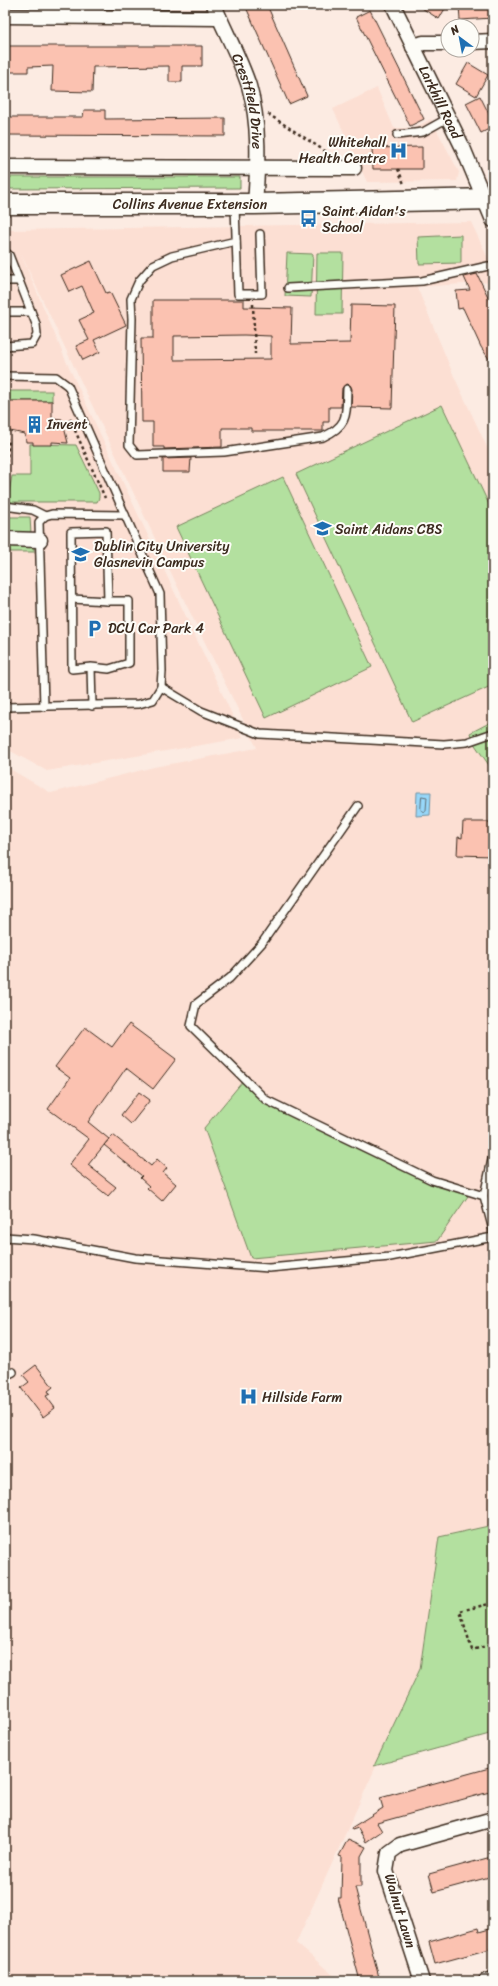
<svg xmlns="http://www.w3.org/2000/svg" width="498" height="1986" viewBox="0 0 498 1986" font-family="Sriracha,sans-serif">
	<rect width="100%" height="100%" fill="#fcebe2"/>
	<filter id="ink" filterUnits="userSpaceOnUse"><feTurbulence type="fractalNoise" baseFrequency=".025" numOctaves="2"/><feDisplacementMap in="SourceGraphic" scale="8" xChannelSelector="R" yChannelSelector="G"/><feConvolveMatrix kernelMatrix="1 2 1 2 8 2 1 2 1" color-interpolation-filters="sRGB"/></filter>
	<g filter="url(#ink)">
		<g fill="#fcdfd3">
			<polygon points="377,88 394,128 414,128 431,119 459,172 457,181 367,182 333,109"/>
			<polygon points="5,221 7,221 10,230 471,222 493,269 493,282 417,287 453,374 493,460 493,1253 486,1255 493,1268 493,1525 439,1537 420,1669 296,1943 340,1981 5,1981 5,766 51,793 154,767 257,748 183,598 20,252 66,361 243,738 47,771 5,748"/>
		</g>
		<g fill="#b3e09f" stroke="#77855e">
			<polygon points="5,177 240,177 240,188 5,189"/>
			<polygon points="461,235 461,263 419,264 418,237"/>
			<polygon points="287,253 313,254 311,297 285,296"/>
			<polygon points="317,253 343,253 342,314 316,314"/>
			<rect x="5" y="391" width="47" height="10"/>
			<polygon points="442,405 493,513 493,685 412,722 296,474"/>
			<polygon points="30,444 76,445 99,493 99,498 97,502 7,502 12,476 30,476"/>
			<polygon points="283,477 372,667 266,718 176,527"/>
			<polygon points="5,517 30,517 31,534 5,534"/>
			<rect x="5" y="545" width="29" height="7"/>
			<polygon points="493,721 493,771 473,742 470,733"/>
			<polygon points="243,1081 269,1101 468,1196 437,1241 251,1258 204,1128"/>
			<polygon points="493,1525 493,1733 374,1766 420,1669 439,1537"/>
		</g>
		<polygon fill="#97d7f9" stroke="#7292a1" points="417,792 431,792 430,815 416,816"/>
		<g fill="none" stroke-linecap="round" stroke-linejoin="round">
			<polygon stroke="#606f76" stroke-width="1" points="422,796 427,797 426,810 425,812 421,810"/>
		</g>
		<g fill="#fbc2b1" stroke="#3b2a1e" fill-rule="evenodd">
			<polygon points="245,5 267,5 307,96 289,104"/>
			<polygon points="417,5 447,5 439,19"/>
			<polygon points="459,5 493,5 493,18 460,20"/>
			<polygon points="370,10 424,119 410,126 356,17"/>
			<polygon points="5,46 202,46 202,66 182,66 182,82 169,82 169,66 93,67 92,92 52,91 53,66 28,67 28,72 5,72"/>
			<polygon points="468,63 488,75 476,96 456,84"/>
			<polygon points="480,96 493,122 493,127 481,133 466,103"/>
			<polygon points="84,110 105,110 105,119 225,118 225,136 5,135 5,117 83,117"/>
			<polygon points="422,147 422,169 373,169 372,148"/>
			<polygon points="91,261 106,293 110,292 126,325 94,340 100,352 83,360 76,346 89,340 79,320 94,313 82,286 69,292 61,275"/>
			<polygon points="477,274 493,307 493,365 481,347 463,308 458,309 456,291 470,290 464,277"/>
			<path d="M153,300H244V307L292,308L291,344L350,343L351,305L395,306L392,408L351,407L352,389L350,385L347,384L342,388L341,407H329V422H323V431H251V428H222V447L164,449V447H153V422H142L141,338H153ZM244,335L271,336V359L174,360V336Z"/>
			<polygon points="5,401 52,401 52,418 62,419 68,443 52,442 52,445 33,445 33,442 26,442 25,434 5,430"/>
			<polygon points="191,458 190,472 163,472 163,459"/>
			<polygon points="463,822 493,822 493,856 457,855 458,837 462,838"/>
			<polygon points="129,1024 176,1059 153,1089 126,1068 88,1122 109,1139 88,1165 116,1187 108,1196 69,1165 89,1139 48,1109 70,1078 55,1067 85,1027 112,1047"/>
			<polygon points="139,1092 150,1100 131,1124 121,1115"/>
			<polygon points="113,1135 151,1166 157,1159 167,1168 163,1173 176,1184 162,1201 147,1188 149,1186 140,1178 142,1176 104,1145"/>
			<polygon points="36,1365 53,1387 48,1391 50,1394 46,1396 55,1408 43,1417 21,1388 29,1382 23,1375"/>
			<polygon points="493,1767 493,1791 377,1823 382,1831 366,1842 358,1828 352,1830 351,1828 383,1808 380,1798"/>
			<polygon points="348,1839 366,1847 361,1856 361,1887 355,1887 380,1981 360,1981 338,1898 341,1898 342,1857 339,1856"/>
			<polygon points="491,1857 493,1876 434,1892 429,1874"/>
			<polygon points="478,1928 479,1932 493,1928 493,1948 435,1964 429,1942"/>
		</g>
		<g fill="none" stroke-linecap="round" stroke-linejoin="round">
			<defs>
				<g id="lane">
					<polyline points="397,135 423,132 448,118"/>
					<polyline points="235,206 238,294 262,294 260,234"/>
					<path d="M236,241L172,256L153,265L139,281L131,299L132,319L129,445L137,455L224,452L323,437C349,425 346,415 347,389"/>
					<polyline points="5,252 9,255 36,324 37,335 32,344 5,346"/>
					<polyline points="5,281 19,281"/>
					<polyline points="288,288 422,281 488,266 493,266"/>
					<polyline points="5,312 31,312"/>
					<polyline points="5,376 56,377 68,386 160,594 162,671 161,687 153,700 139,704 5,707"/>
					<polyline points="5,506 33,510 45,516"/>
					<polyline points="72,599 108,601"/>
					<polyline points="91,667 109,669 129,663 129,601 108,601 106,531 71,532 72,669 91,667 92,706"/>
					<polyline points="161,687 201,711 260,734 444,744 467,742 493,733"/>
					<polyline points="44,707 39,522 45,516 52,514 125,515"/>
					<polyline points="358,806 262,943 230,978 196,1004 191,1026 266,1100 432,1180 484,1196 493,1230"/>
					<polyline points="484,1196 493,1155"/>
					<polyline points="5,1237 34,1239 135,1258 269,1268 390,1257 493,1237"/>
					<polyline points="5,1376 13,1372"/>
				</g>
				<g id="street">
					<path id="s1" d="M214,5C225,32 240,58 249,86C260,124 258,165 255,204"/>
					<path id="s2" d="M393,5L463,148L493,220"/>
					<polyline points="5,16 219,18"/>
					<polyline points="472,42 493,41"/>
					<polyline points="413,47 423,43 448,43"/>
					<polyline points="5,167 354,168"/>
					<polyline points="5,539 40,540"/>
					<polyline points="422,1981 386,1871 389,1853 400,1845 493,1819"/>
					<polyline points="486,1981 493,1979"/>
				</g>
				<g id="secondary">
					<path id="s3" d="M5,204H255L493,199"/>
				</g>
			</defs>
			<use href="#lane" stroke="#3b2a1e" stroke-width="10"/>
			<use href="#street" stroke="#3b2a1e" stroke-width="17"/>
			<use href="#secondary" stroke="#3b2a1e" stroke-width="23"/>
			<g stroke="#3b2a1e" stroke-width="2.5" stroke-dasharray="3 3" stroke-linecap="butt">
				<polyline points="268,114 328,153"/>
				<polyline points="398,169 404,184"/>
				<polyline points="253,304 255,354"/>
				<polyline points="70,419 105,498"/>
				<polyline points="5,438 9,440 5,476"/>
				<polyline points="493,1603 460,1611 472,1650 493,1644"/>
			</g>
			<use href="#lane" stroke="#fdfcf7" stroke-width="7"/>
			<use href="#street" stroke="#fdfcf7" stroke-width="14"/>
			<use href="#secondary" stroke="#fdfcf7" stroke-width="20"/>
		</g>
	</g>
	<defs>
		<symbol id="hospital-bare" viewBox="-9 -9 18 18"><path d="M-5-5h3v3.5h4V-5h3V5h-3V1.5h-4V5h-3Z" fill="#1f6fb2" stroke="#fdfcf7" stroke-width="2.5" paint-order="stroke"/></symbol>
		<symbol id="bus-bare" viewBox="-9 -9 18 18"><path d="M-5-6H5V4H4V6H2V4H-2V6H-4V4H-5ZM-3.5-4V0h7V-4ZM-3.5 1.2v1.5H-2V1.2ZM2 1.2v1.5H3.5V1.2Z" fill="#1f6fb2" stroke="#fdfcf7" stroke-width="2.5" paint-order="stroke"/></symbol>
		<symbol id="building-bare" viewBox="-9 -9 18 18"><path d="M-4-6H4V6H1V3H-1V6H-4ZM-2.5-4.3h1.7v1.8h-1.7ZM.8-4.3h1.7v1.8H.8ZM-2.5-1h1.7V.8h-1.7ZM.8-1h1.7V.8H.8Z" fill="#1f6fb2" stroke="#fdfcf7" stroke-width="2.5" paint-order="stroke"/></symbol>
		<symbol id="school-bare" viewBox="-9 -9 18 18"><path d="M0-5L7-2L0 1L-7-2ZM-4 1L0 2.5L4 1V4Q0 6-4 4Z" fill="#1f6fb2" stroke="#fdfcf7" stroke-width="2.5" paint-order="stroke"/></symbol>
		<symbol id="university-bare" viewBox="-9 -9 18 18"><path d="M0-5L7-2L0 1L-7-2ZM-4 1L0 2.5L4 1V4Q0 6-4 4Z" fill="#1f6fb2" stroke="#fdfcf7" stroke-width="2.5" paint-order="stroke"/></symbol>
		<symbol id="parking-bare" viewBox="-9 -9 18 18"><path d="M-3.5-5.5H1a3.5 3.5 0 0 1 0 7H-1V5.5H-3.5ZM-1-3.4V-.6H.8a1.4 1.4 0 0 0 0-2.8Z" fill="#1f6fb2" stroke="#fdfcf7" stroke-width="2.5" paint-order="stroke"/></symbol>
	</defs>
	<g fill-rule="evenodd">
		<use href="#hospital-bare" x="386" y="138" width="25" height="25"/>
		<use href="#bus-bare" x="296" y="206" width="25" height="25"/>
		<use href="#building-bare" x="22" y="412" width="25" height="25"/>
		<use href="#school-bare" x="310" y="516" width="25" height="25"/>
		<use href="#university-bare" x="68" y="542" width="25" height="25"/>
		<use href="#parking-bare" x="82" y="616" width="25" height="25"/>
		<use href="#hospital-bare" x="236" y="1384" width="25" height="25"/>
	</g>
	<g text-anchor="middle" dominant-baseline="central" stroke-width="4" stroke-linejoin="round" paint-order="stroke">
		<g font-size="14" fill="#3b2a1e" stroke="#fdfcf7">
			<text stroke="none"><textPath href="#s2" startOffset="108">Larkhill Road</textPath></text>
			<text stroke="none"><textPath href="#s1" startOffset="103">Crestfield Drive</textPath></text>
			<text stroke="none"><textPath href="#s3" startOffset="185">Collins Avenue Extension</textPath></text>
			<text transform="translate(400 1911) rotate(73)">Walnut Lawn</text>
		</g>
		<g font-size="14" fill="#3b2a1e" stroke="#fdfcf7" text-anchor="start">
			<text x="386" y="142" text-anchor="end">Whitehall<tspan x="386" dy="16">Health Centre</tspan></text>
			<text x="322" y="211">Saint Aidan's<tspan x="322" dy="16">School</tspan></text>
			<text x="47" y="424">Invent</text>
			<text x="335" y="529">Saint Aidans CBS</text>
			<text x="94" y="546">Dublin City University<tspan x="94" dy="16">Glasnevin Campus</tspan></text>
			<text x="108" y="628">DCU Car Park 4</text>
			<text x="262" y="1397">Hillside Farm</text>
		</g>
	</g>
	<rect width="498" height="1986" fill="none" stroke="#fdfcf7" stroke-width="20"/>
	<rect x="10" y="10" width="478" height="1966" fill="none" stroke="#3b2a1e" stroke-width="1.5" filter="url(#ink)"/>
	<g transform="translate(460 38) rotate(328)"><circle r="19" fill="#fdfcf7" stroke="#afa8a0"/>
	<path d="M0-3L7 15L0 10L-7 15Z" fill="#1f6fb2"/>
	<text y="-6" font-size="11" font-weight="bold" text-anchor="middle" fill="#3b2a1e">N</text>
	</g>
</svg>
